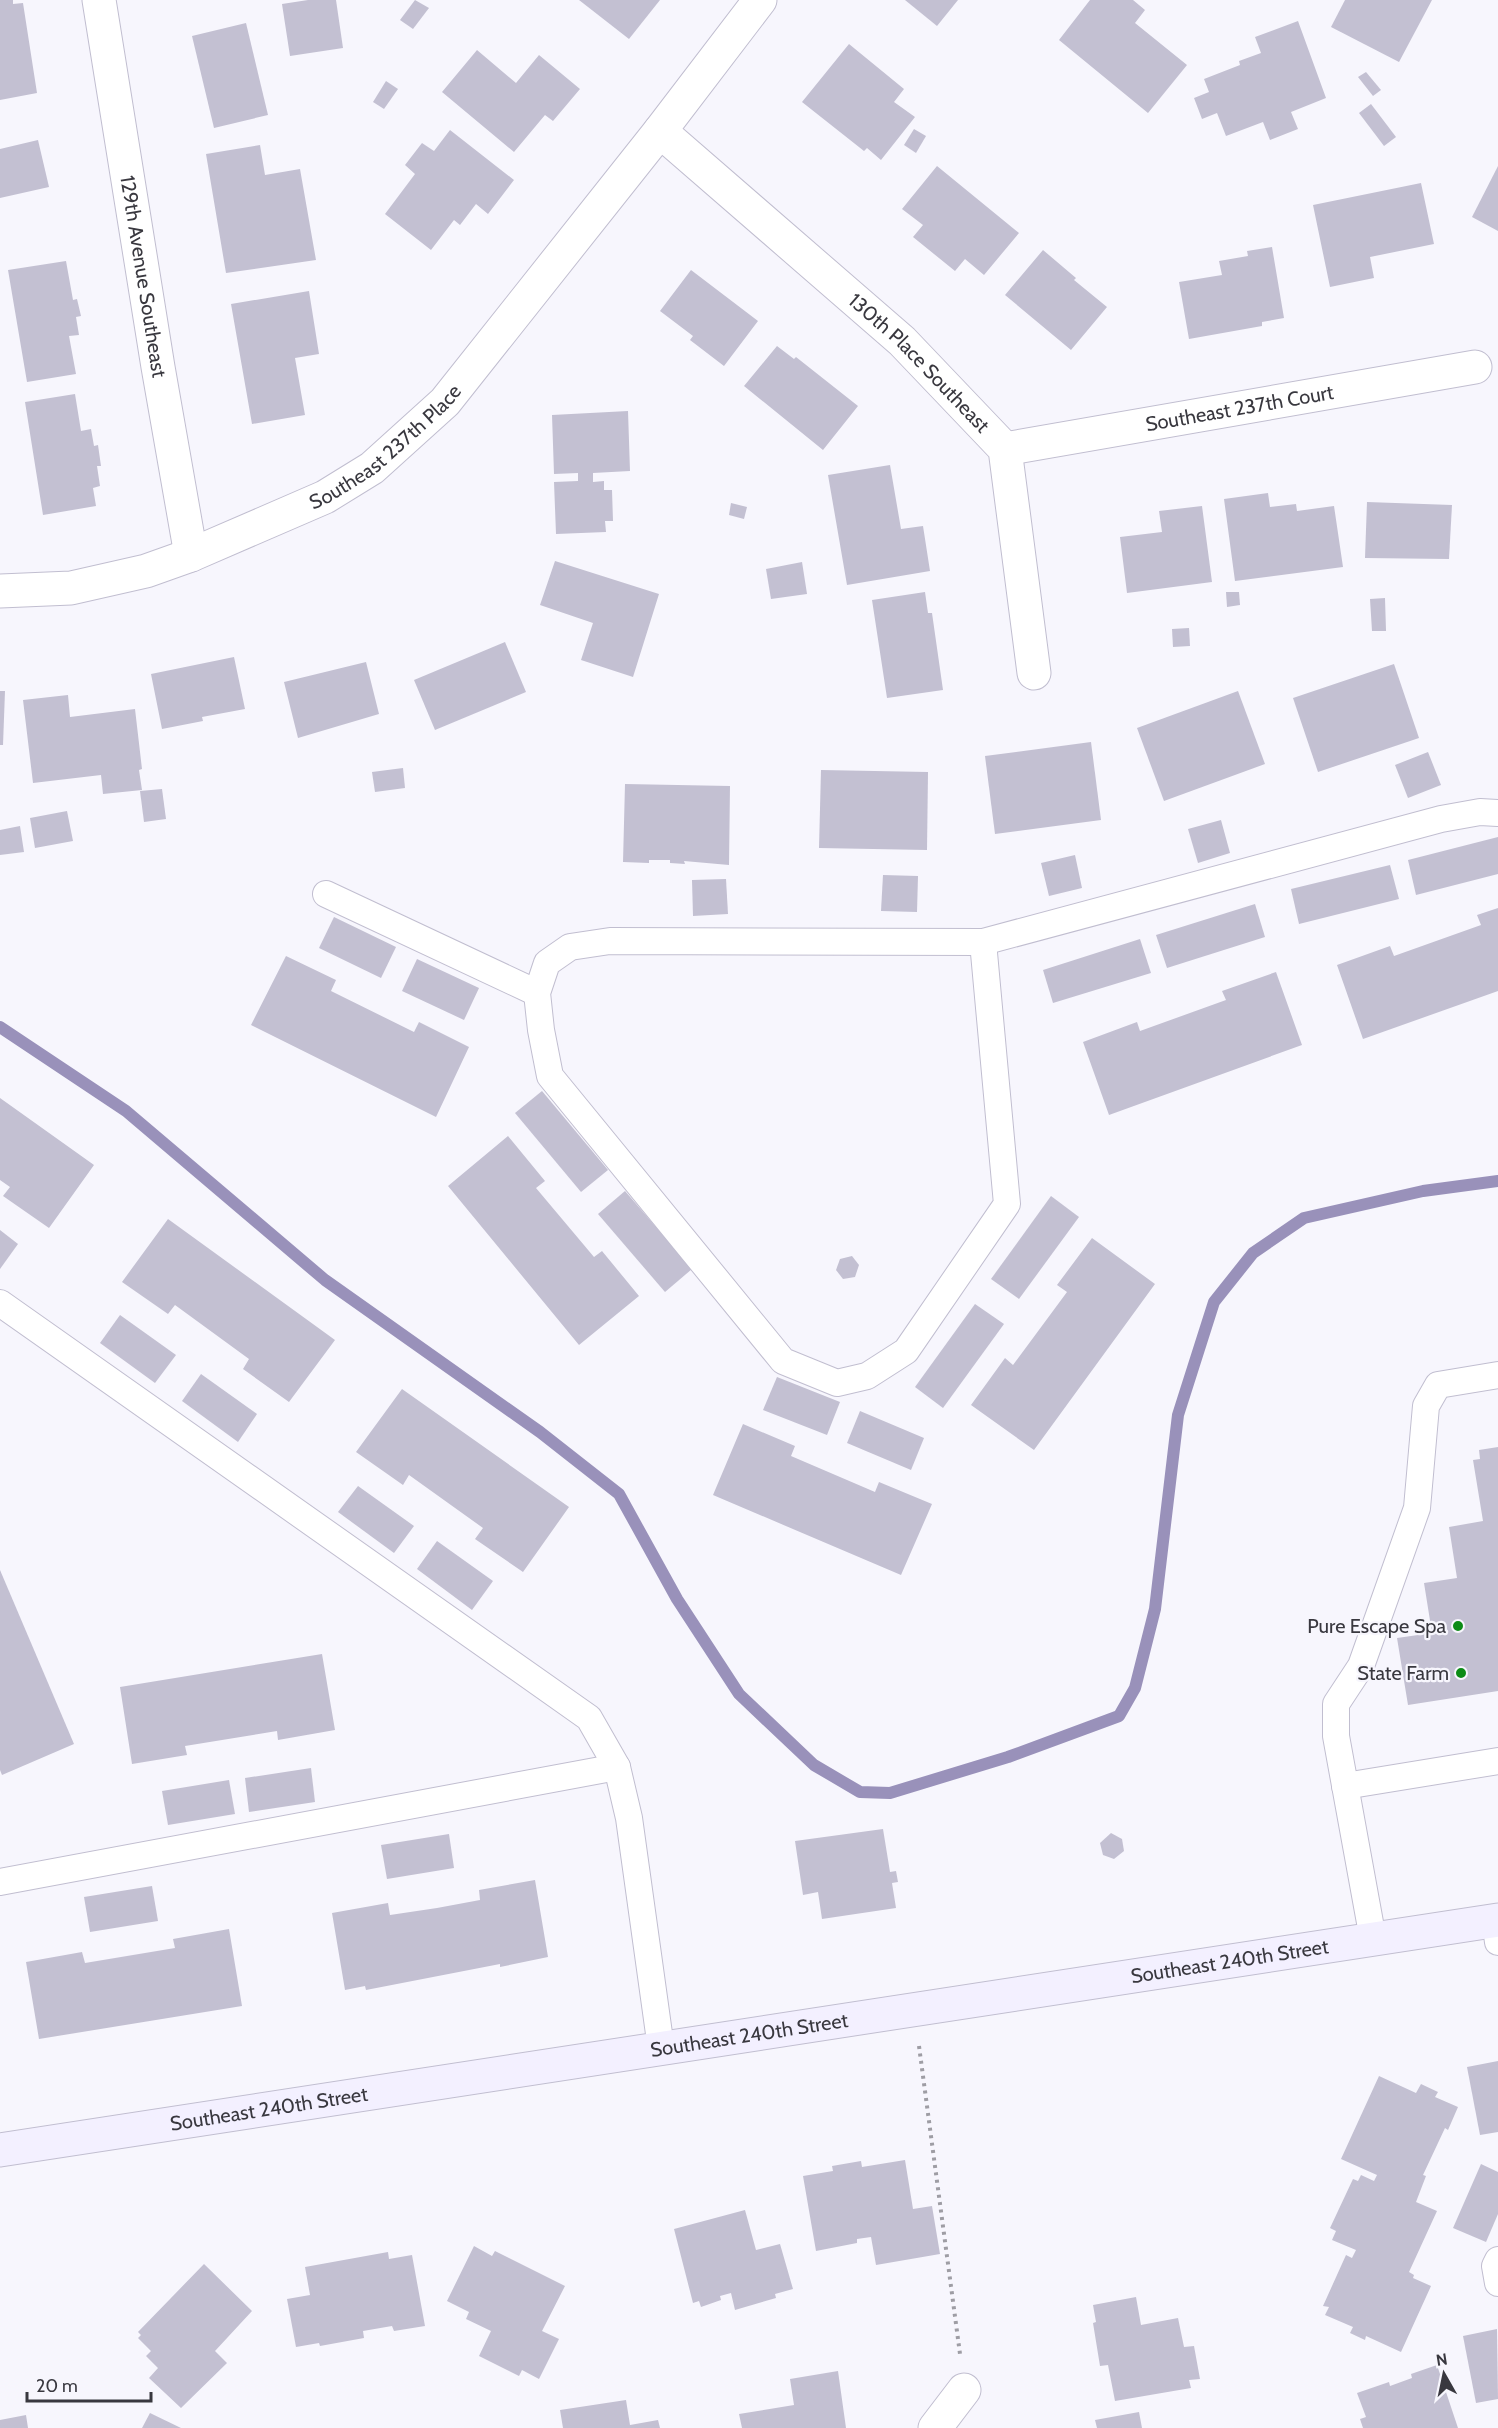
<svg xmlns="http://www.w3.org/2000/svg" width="1498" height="2428" viewBox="0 0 1498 2428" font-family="Cabin,sans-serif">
	<rect width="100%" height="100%" fill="#f7f6fd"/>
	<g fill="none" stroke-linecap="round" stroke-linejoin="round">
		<polyline stroke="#9991ba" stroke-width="12" points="0,1027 126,1111 325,1280 540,1432 619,1494 677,1599 739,1694 814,1765 860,1792 890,1793 1008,1757 1119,1716 1135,1688 1155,1609 1178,1415 1214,1302 1253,1253 1304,1218 1423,1191 1498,1181"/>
	</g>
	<g fill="#c3c0d2">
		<polygon points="0,0 13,0 13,4 23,3 37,93 0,100"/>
		<polygon points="308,0 336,0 343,48 290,56 282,4"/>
		<polygon points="415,0 429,8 413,29 400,20"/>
		<polygon points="579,0 660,0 629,39"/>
		<polygon points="905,0 958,0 937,26"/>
		<polygon points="1090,0 1133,0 1145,10 1135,23 1187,65 1148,113 1059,40"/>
		<polygon points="1345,0 1432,0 1399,62 1331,27"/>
		<polygon points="1298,21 1326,98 1291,112 1298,129 1270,140 1263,122 1226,136 1217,113 1202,119 1194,98 1209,92 1204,79 1240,65 1239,61 1261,53 1255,37"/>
		<polygon points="246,23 268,115 214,128 192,36"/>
		<polygon points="849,44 904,89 894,102 915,117 881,160 867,148 864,151 802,102"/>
		<polygon points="477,50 516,83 539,55 580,89 553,121 545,115 514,152 442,92"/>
		<polygon points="1366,72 1381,90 1373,96 1358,77"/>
		<polygon points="386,81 398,89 384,109 373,102"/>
		<polygon points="1371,104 1396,137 1384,146 1359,113"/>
		<polygon points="914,129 926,136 916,153 904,145"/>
		<polygon points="450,130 514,180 488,214 476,204 460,225 454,220 431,250 385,214 415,174 405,165 422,143 434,151"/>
		<polygon points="38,140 49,187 0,198 0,149"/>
		<polygon points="260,145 265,175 300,169 316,260 226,273 206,154"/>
		<polygon points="937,166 1019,233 984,275 965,259 955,271 913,237 923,225 902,209"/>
		<polygon points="1498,166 1498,231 1472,217"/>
		<polygon points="1421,183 1434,244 1370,257 1374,278 1330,287 1313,205"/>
		<polygon points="1272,247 1284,318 1262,322 1262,326 1189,339 1179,282 1222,275 1219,261 1248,256 1247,251"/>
		<polygon points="1043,250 1076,278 1074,280 1107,307 1071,350 1005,295"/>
		<polygon points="66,261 73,300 77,299 81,316 76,317 79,335 69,336 76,374 27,382 8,270"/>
		<polygon points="691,270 758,321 724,366 690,340 693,336 660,311"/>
		<polygon points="309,291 319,354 295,358 305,415 252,424 231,304"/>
		<polygon points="777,346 794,359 796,357 858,406 823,450 744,386"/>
		<polygon points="75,394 81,431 91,429 94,446 98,445 101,466 97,466 100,486 93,488 96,506 43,515 25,402"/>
		<polygon points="628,411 630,471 593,473 593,482 604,481 604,490 612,490 613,521 605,521 606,532 556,534 554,482 578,481 578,473 554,474 552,415"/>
		<polygon points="890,465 901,529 923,526 930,571 847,585 828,475"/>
		<polygon points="1268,493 1270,507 1296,504 1297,511 1334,506 1343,567 1235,581 1224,499"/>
		<polygon points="1367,502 1452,505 1449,559 1365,558"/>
		<polygon points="731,503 747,507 744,519 729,515"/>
		<polygon points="1202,506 1212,582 1127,593 1120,537 1162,532 1159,511"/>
		<polygon points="555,561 659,594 633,677 581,660 593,623 540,605"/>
		<polygon points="802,562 807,594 771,599 766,569"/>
		<polygon points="925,592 928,613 932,613 943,690 887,698 872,600"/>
		<polygon points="1226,592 1239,592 1240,605 1227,607"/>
		<polygon points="1385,598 1386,631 1372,631 1370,599"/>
		<polygon points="1189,628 1190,646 1173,647 1172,629"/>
		<polygon points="505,642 526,692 435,730 414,680"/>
		<polygon points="234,657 245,709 202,717 203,721 162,729 151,674"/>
		<polygon points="366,662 379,714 298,738 284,682"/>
		<polygon points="1394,664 1419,738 1318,772 1293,698"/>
		<polygon points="0,691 5,691 3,745 0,745"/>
		<polygon points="1238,691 1265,764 1164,801 1137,728"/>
		<polygon points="68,695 70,717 135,709 142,769 139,770 142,790 103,794 101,775 33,783 23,700"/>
		<polygon points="1091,742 1101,820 995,834 985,756"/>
		<polygon points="1428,752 1441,785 1408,798 1395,765"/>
		<polygon points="403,768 405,788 375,792 372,772"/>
		<polygon points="821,770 928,772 927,850 819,848"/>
		<polygon points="625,784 730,786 729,865 684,861 685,864 670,863 670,860 649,860 649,863 623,862"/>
		<polygon points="162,789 166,819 144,822 140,791"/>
		<polygon points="67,811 73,841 35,848 30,818"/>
		<polygon points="1221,820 1230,853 1198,863 1188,829"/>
		<polygon points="20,826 24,852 0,855 0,830"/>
		<polygon points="1498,837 1498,874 1416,895 1408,860"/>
		<polygon points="1075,855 1082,888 1049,896 1041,863"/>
		<polygon points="1390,865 1399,899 1299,924 1291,889"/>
		<polygon points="883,875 918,876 917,912 881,911"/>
		<polygon points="726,879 728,914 693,916 692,880"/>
		<polygon points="1255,904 1265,937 1167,968 1156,935"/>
		<polygon points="1498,908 1498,991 1363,1039 1337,965 1390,946 1394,956 1481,925 1477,915"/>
		<polygon points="334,917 396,947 381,978 319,948"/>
		<polygon points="1140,939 1151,973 1053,1003 1043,970"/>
		<polygon points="286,956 336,980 331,991 414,1032 419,1022 469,1047 436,1117 251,1025"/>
		<polygon points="417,959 479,988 464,1020 402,991"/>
		<polygon points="1276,972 1302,1045 1109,1115 1083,1042 1137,1022 1140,1031 1226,1000 1222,991"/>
		<polygon points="542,1091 608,1170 581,1192 515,1113"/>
		<polygon points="0,1098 94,1165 49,1228 3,1196 10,1187 0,1180"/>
		<polygon points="508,1136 545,1181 536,1188 594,1257 602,1251 639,1296 579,1345 448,1186"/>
		<polygon points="625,1191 692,1269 665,1292 598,1214"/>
		<polygon points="1051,1196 1079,1217 1019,1299 991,1279"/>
		<polygon points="168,1219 335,1340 289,1402 243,1369 249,1359 175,1305 168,1314 122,1282"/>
		<polygon points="0,1230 18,1244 0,1269"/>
		<polygon points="1092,1238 1155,1284 1034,1450 971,1405 1005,1358 1013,1365 1067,1292 1057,1285"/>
		<polygon points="852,1256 859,1265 855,1277 843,1279 836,1270 840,1259"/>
		<polygon points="975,1304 1004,1324 943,1408 915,1387"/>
		<polygon points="120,1315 176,1355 155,1383 100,1343"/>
		<polygon points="201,1374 257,1414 238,1442 182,1401"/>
		<polygon points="777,1377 840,1402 827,1435 763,1410"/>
		<polygon points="402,1389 569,1507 523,1572 475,1539 483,1528 409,1475 403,1485 356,1452"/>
		<polygon points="860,1411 924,1438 911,1470 847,1443"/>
		<polygon points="743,1424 795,1446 791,1456 875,1492 879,1482 932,1504 901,1575 713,1495"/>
		<polygon points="1498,1447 1498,1691 1408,1705 1397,1638 1432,1633 1424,1583 1457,1578 1449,1527 1483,1521 1473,1460 1480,1459 1479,1450"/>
		<polygon points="358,1486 414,1526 394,1553 338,1512"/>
		<polygon points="437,1541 493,1581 472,1610 417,1569"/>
		<polygon points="0,1570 74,1744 2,1775 0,1770"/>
		<polygon points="322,1654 335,1730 278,1740 277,1731 185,1746 187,1755 132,1764 120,1687"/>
		<polygon points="311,1768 315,1802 249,1812 245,1778"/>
		<polygon points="229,1780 235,1814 168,1825 162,1791"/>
		<polygon points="883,1829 890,1872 896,1871 898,1882 892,1883 896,1908 822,1919 818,1892 803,1895 795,1841"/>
		<polygon points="1111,1833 1122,1839 1124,1851 1114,1859 1103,1855 1100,1843"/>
		<polygon points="449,1834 454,1868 387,1879 381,1845"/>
		<polygon points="535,1880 548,1957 500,1967 500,1964 366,1990 365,1986 345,1990 332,1913 388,1903 390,1915 437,1908 480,1900 479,1890"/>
		<polygon points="152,1886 158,1921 90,1932 84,1897"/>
		<polygon points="229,1929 242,2006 39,2039 26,1962 82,1952 85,1963 175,1948 173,1939"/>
		<polygon points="1498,2061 1498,2132 1480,2135 1467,2067"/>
		<polygon points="1379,2076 1416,2093 1421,2084 1438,2092 1435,2097 1458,2107 1448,2130 1445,2128 1423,2175 1426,2176 1416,2202 1437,2211 1409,2272 1414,2275 1413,2278 1431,2286 1401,2352 1366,2336 1365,2340 1350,2333 1353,2327 1325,2315 1329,2307 1323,2306 1346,2255 1352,2258 1356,2250 1332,2240 1336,2231 1330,2228 1353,2179 1358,2181 1361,2175 1374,2181 1377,2175 1341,2159"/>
		<polygon points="905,2160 913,2209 932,2206 940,2254 876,2265 871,2237 857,2239 857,2243 816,2251 803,2176 833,2171 832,2166 861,2161 862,2167"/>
		<polygon points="1481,2164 1498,2172 1498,2214 1486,2242 1453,2228"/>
		<polygon points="745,2210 756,2250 780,2244 793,2289 775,2294 776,2298 735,2310 731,2293 720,2296 721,2300 701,2307 699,2301 693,2303 674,2229"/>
		<polygon points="474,2246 492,2256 495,2251 565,2286 542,2331 559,2339 539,2379 522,2370 519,2376 479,2356 491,2331 466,2319 469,2312 447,2301"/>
		<polygon points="388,2252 389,2259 412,2255 425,2326 394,2331 392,2326 363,2331 364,2338 320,2346 319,2343 296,2347 287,2299 310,2295 305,2267"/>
		<polygon points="204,2264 252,2311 215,2351 227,2363 181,2408 149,2378 158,2368 146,2356 151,2351 138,2338 141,2335 138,2332"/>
		<polygon points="1136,2297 1141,2325 1178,2318 1184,2347 1194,2346 1200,2379 1189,2380 1191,2388 1115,2401 1108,2365 1100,2366 1093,2323 1096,2322 1093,2305"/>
		<polygon points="1497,2329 1498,2399 1476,2403 1463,2336"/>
		<polygon points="1437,2365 1458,2428 1363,2428 1360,2419 1366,2417 1357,2393 1389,2382 1390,2386 1412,2378 1411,2374"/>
		<polygon points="838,2371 846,2428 742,2428 739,2414 794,2405 790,2379"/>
		<polygon points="626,2400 630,2425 658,2420 660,2428 563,2428 560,2410"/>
		<polygon points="1139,2412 1142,2428 1097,2428 1095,2420"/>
		<polygon points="150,2413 181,2428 142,2428"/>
		<polygon points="26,2415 28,2428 0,2428 0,2420"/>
	</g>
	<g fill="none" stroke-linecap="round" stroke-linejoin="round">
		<defs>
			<g id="lane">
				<polyline points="326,894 537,993"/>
				<polyline points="983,942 1007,1204 906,1351 867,1376 837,1383 783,1361 550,1076 541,1030 537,993 547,963 570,947 610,941 983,942 1441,819 1480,812 1498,813"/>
				<polyline points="0,1303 589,1718 617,1767 629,1818 661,2048"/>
				<polyline points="1345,1786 1498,1761"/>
				<polyline points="0,1882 617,1767"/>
				<polyline points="1495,1920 1498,1942"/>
				<polyline points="1373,1939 1336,1736 1336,1704 1361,1666 1417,1508 1426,1406 1438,1385 1498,1375"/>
				<polyline points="1498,2260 1495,2266 1498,2283"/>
			</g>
			<g id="street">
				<path id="s1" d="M99,0L158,367L191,555"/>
				<path id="s2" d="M660,131L902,341L1005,449L1034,673"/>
				<path id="s3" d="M1005,449L1475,367"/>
				<path id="s4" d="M0,591L71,588L146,571L191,555L325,497L372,468L445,402L660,131L760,0"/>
				<polyline points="935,2428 964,2390"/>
			</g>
			<g id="secondary">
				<path id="s5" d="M0,2150L1498,1920"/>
			</g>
		</defs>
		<use href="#lane" stroke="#c1bed0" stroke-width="28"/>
		<use href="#street" stroke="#c1bed0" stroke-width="35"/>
		<use href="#secondary" stroke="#c1bed0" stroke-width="35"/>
		<polyline stroke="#9e9da4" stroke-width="4" stroke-dasharray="3 4.5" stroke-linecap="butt" points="919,2046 960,2354"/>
		<use href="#lane" stroke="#fff" stroke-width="26"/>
		<use href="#street" stroke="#fff" stroke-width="33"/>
		<use href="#secondary" stroke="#f3f0ff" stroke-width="33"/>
	</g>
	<g fill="#0c8b16" stroke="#f7f6fd" stroke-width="2">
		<circle cx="1458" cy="1626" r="6"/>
		<circle cx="1461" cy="1673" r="6"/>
	</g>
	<g text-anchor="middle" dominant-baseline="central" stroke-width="4.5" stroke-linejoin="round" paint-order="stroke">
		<g font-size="20" fill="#39383f" stroke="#f7f6fd">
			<text stroke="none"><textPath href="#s1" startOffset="280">129th Avenue Southeast</textPath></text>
			<text stroke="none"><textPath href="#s2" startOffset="348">130th Place Southeast</textPath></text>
			<text stroke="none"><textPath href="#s3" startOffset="238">Southeast 237th Court</textPath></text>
			<text stroke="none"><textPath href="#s4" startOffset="420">Southeast 237th Place</textPath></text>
			<text stroke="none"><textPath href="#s5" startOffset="1244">Southeast 240th Street</textPath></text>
			<text stroke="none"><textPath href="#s5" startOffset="758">Southeast 240th Street</textPath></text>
			<text stroke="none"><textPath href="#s5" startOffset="272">Southeast 240th Street</textPath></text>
		</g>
		<g font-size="20" fill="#39383f" stroke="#f7f6fd" text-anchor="end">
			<text x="1446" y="1626">Pure Escape Spa</text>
			<text x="1449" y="1673">State Farm</text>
		</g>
	</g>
	<g transform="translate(1444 2374) rotate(351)" stroke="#f7f6fd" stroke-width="4.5" paint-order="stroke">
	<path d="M0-4.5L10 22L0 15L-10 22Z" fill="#39383f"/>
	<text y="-9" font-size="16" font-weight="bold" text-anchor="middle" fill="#39383f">N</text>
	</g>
	<path d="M27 2392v9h124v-9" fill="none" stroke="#39383f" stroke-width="3"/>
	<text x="36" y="2392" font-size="18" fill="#39383f" stroke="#f7f6fd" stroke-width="4.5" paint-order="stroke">20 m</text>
</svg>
